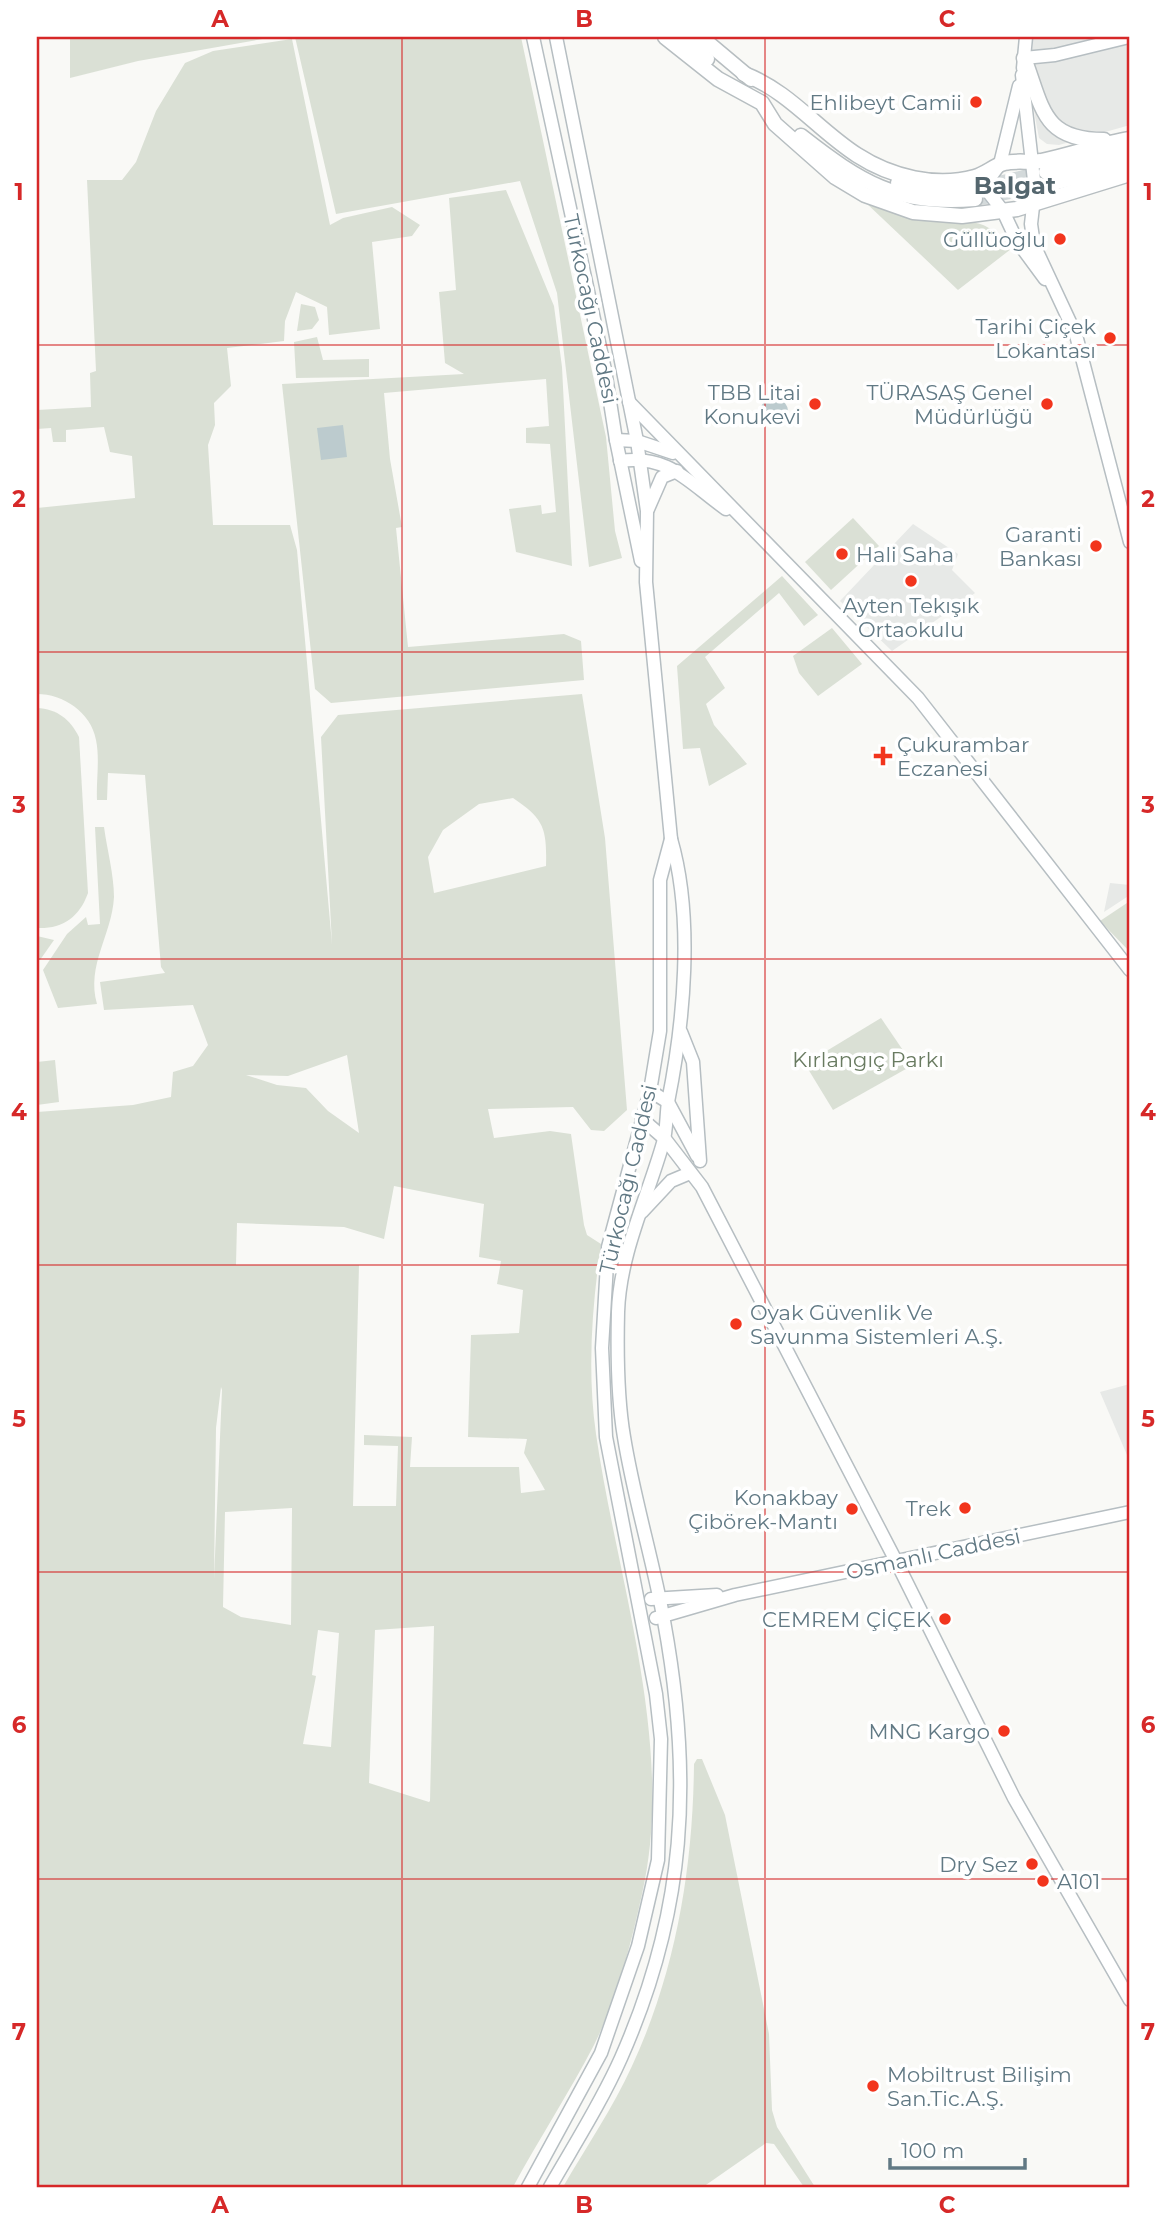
<svg xmlns="http://www.w3.org/2000/svg" width="1167" height="2224" viewBox="0 0 1167 2224" font-family="Montserrat,sans-serif">
	<rect width="100%" height="100%" fill="#f9f9f6"/>
	<g fill="#e7e9e7">
		<polygon points="1033,37 1130,37 1130,125 1059,145 1047,144 1039,138 1030,90"/>
		<polygon points="913,524 958,554 952,570 975,593 892,651 840,601"/>
		<polygon points="1110,883 1130,885 1130,895 1104,912"/>
		<polygon points="1130,1384 1130,1462 1100,1392"/>
	</g>
	<g fill="#dae0d5" fill-rule="evenodd">
		<polygon points="70,37 274,37 138,61 70,78"/>
		<polygon points="295,37 521,37 606,437 615,531 622,558 589,567 557,293 520,181 336,214"/>
		<path d="M292,39L330,225L343,218L392,207L420,225L412,236L372,242L380,329L329,335L327,307L296,292L285,321L284,341L227,348L231,386L214,403L215,425L208,445L213,525H290L297,550L332,944L321,737L338,715L582,694L605,838L627,1110L604,1131L591,1130L573,1107L488,1109L494,1138L550,1131L571,1134L584,1225L587,1235L601,1244C592,1307 587,1371 596,1434C617,1580 676,1746 642,1894C631,1944 617,1999 594,2045C569,2093 539,2139 513,2187H37V1112L133,1105L171,1097L173,1072L193,1066L208,1045L193,1005L104,1010L100,982L165,973L161,967L145,775L108,773L107,800H97C96,782 100,759 96,740C91,712 63,694 37,694V508L135,498L132,456L110,452L104,427L66,430V442H53L51,428L37,429V410L91,407L90,373L96,371L87,180H122L136,162L156,111L185,63L213,51ZM513,798C544,819 547,828 546,866L434,893L428,857L443,830L479,804ZM347,1055L359,1133L328,1111L306,1088L277,1085L246,1075L288,1076ZM394,1186L484,1204L479,1257L501,1261L497,1284L523,1290L519,1333L471,1335L468,1437L527,1439L524,1453L545,1490L521,1493L519,1467H410L412,1437L364,1435V1445L398,1446L396,1506H353L359,1265H236L237,1223L344,1227L384,1239ZM221,1387L222,1390L214,1579L216,1428ZM292,1508L291,1625L241,1617L223,1607L225,1512ZM434,1626L430,1801L429,1802L369,1783L375,1630ZM318,1630L339,1633L331,1747L303,1744L316,1676L312,1675Z"/>
		<polygon points="506,190 554,306 562,367 572,566 516,552 509,509 541,505 542,514 556,512 550,444 526,443 526,428 549,426 546,379 384,393 390,459 402,527 396,528 408,647 564,634 581,641 584,680 331,703 315,689 282,384 464,374 445,363 439,292 456,290 449,198"/>
		<path d="M864,201C884,208 906,218 928,220C967,224 984,213 1011,249L958,290Z"/>
		<polygon points="301,304 315,307 319,320 312,329 297,331"/>
		<polygon points="317,337 323,360 369,359 369,377 296,378 294,342"/>
		<polygon points="853,518 879,546 831,590 805,562"/>
		<polygon points="782,576 818,615 804,626 779,593 705,657 725,688 706,704 714,725 747,764 709,786 700,748 683,749 677,666"/>
		<polygon points="832,628 862,664 818,696 799,673 793,656"/>
		<path d="M37,708C57,709 70,719 79,737L88,893C79,918 62,929 37,928Z"/>
		<path d="M95,827H104C107,849 114,875 114,897C112,935 86,965 97,1004L58,1008L43,970L67,934L86,917L88,925L100,924Z"/>
		<polygon points="1130,901 1130,952 1100,921"/>
		<polygon points="37,936 54,940 40,960 37,960"/>
		<polygon points="881,1018 913,1065 833,1110 805,1064"/>
		<polygon points="55,1060 59,1102 37,1105 37,1062"/>
		<path d="M697,1759H702L725,1815L769,2034L772,2110L777,2127L815,2187H804L774,2144L766,2143L703,2187H563C586,2147 613,2108 632,2066C676,1971 693,1868 694,1764Z"/>
	</g>
	<g fill="#bccbce">
		<circle cx="774" cy="412" r="14"/>
		<polygon points="343,425 347,457 321,460 317,428"/>
	</g>
	<g fill="none" stroke-linecap="round" stroke-linejoin="round">
		<g stroke="#d3d9da" stroke-width="14" stroke-dasharray="14 7" stroke-linecap="butt">
			<polyline points="973,189 1045,172"/>
			<polyline points="975,199 1046,185"/>
		</g>
		<defs>
			<g id="secondary">
				<polyline points="533,37 605,370 616,440 641,561"/>
				<polyline points="1024,58 1055,55 1129,37"/>
				<polyline points="1023,68 1026,37"/>
				<polyline points="1022,75 1035,189 1031,224 1034,245 1076,335 1130,542"/>
				<polyline points="1019,86 1000,164 989,179 989,193 1003,211 1017,241 1045,279"/>
				<polyline points="629,402 918,698 1130,970"/>
				<polyline points="616,440 637,441 673,453"/>
				<path d="M620,461C669,454 689,483 726,509"/>
				<polyline points="648,509 662,477 677,471"/>
				<polyline points="681,1032 693,1062 700,1161"/>
				<polyline points="650,1091 668,1102 697,1156"/>
				<polyline points="642,1119 665,1139 702,1187 896,1561 1014,1798 1130,2000"/>
				<polyline points="642,1212 671,1181 690,1173"/>
				<polyline points="651,1599 717,1595"/>
				<polyline points="656,1618 735,1595 1130,1512"/>
				<polyline points="528,2187 601,2053 638,1946 658,1860 661,1739 656,1694 606,1437 602,1348 608,1247 650,1091 660,1031 660,880 671,839"/>
				<path d="M550,2187C574,2145 601,2103 621,2058C686,1911 693,1779 664,1621C653,1560 634,1499 624,1437C617,1396 617,1353 618,1312C620,1253 647,1199 663,1143C667,1130 666,1116 668,1102C684,1022 694,918 671,839L646,582L647,511L637,441L556,37"/>
			</g>
			<g id="primary">
				<polyline points="665,37 718,79 762,103 775,124 835,177 865,195 913,212 962,216 1017,209 1130,174"/>
				<polyline points="682,37 707,59"/>
				<polyline points="701,37 751,79"/>
				<path d="M1024,58C1043,108 1042,140 1104,140"/>
				<path d="M744,74C789,91 818,130 857,155C891,177 936,188 975,177C985,174 994,166 1004,163C1016,160 1029,163 1041,161C1071,155 1100,144 1130,139"/>
				<path d="M801,136C860,182 897,206 975,199"/>
				<polyline points="1046,172 1130,150"/>
				<polyline points="898,183 936,189 973,189"/>
				<polyline points="1050,184 1130,163"/>
			</g>
		</defs>
		<use href="#secondary" stroke="#b6bec2" stroke-width="15"/>
		<use href="#primary" stroke="#b7bec1" stroke-width="17"/>
		<use href="#secondary" stroke="#fff" stroke-width="12"/>
		<use href="#primary" stroke="#fff" stroke-width="14"/>
	</g>
	<path fill="none" stroke="#d62828" stroke-width="2" stroke-opacity="0.55" d="M402,37V2187M765,37V2187M37,345H1130M37,652H1130M37,959H1130M37,1265H1130M37,1572H1130M37,1879H1130"/>
	<g fill="#f2351d" stroke="#fff" stroke-width="2.5">
		<circle cx="976" cy="102" r="7"/>
		<circle cx="1060" cy="239" r="7"/>
		<circle cx="1110" cy="338" r="7"/>
		<circle cx="815" cy="404" r="7"/>
		<circle cx="1047" cy="404" r="7"/>
		<circle cx="1096" cy="546" r="7"/>
		<circle cx="842" cy="554" r="7"/>
		<circle cx="911" cy="581" r="7"/>
		<path d="M879.5 745.5h7v7h7v7h-7v7h-7v-7h-7v-7h7z"/>
		<circle cx="736" cy="1324" r="7"/>
		<circle cx="965" cy="1508" r="7"/>
		<circle cx="852" cy="1509" r="7"/>
		<circle cx="945" cy="1619" r="7"/>
		<circle cx="1004" cy="1731" r="7"/>
		<circle cx="1032" cy="1864" r="7"/>
		<circle cx="1043" cy="1881" r="7"/>
		<circle cx="873" cy="2086" r="7"/>
	</g>
	<g text-anchor="middle" dominant-baseline="central" stroke-width="7" stroke-linejoin="round" paint-order="stroke">
		<g font-size="21" fill="#617984" stroke="#fff" text-anchor="end">
			<text x="962" y="102">Ehlibeyt Camii</text>
			<text x="1046" y="239">Güllüoğlu</text>
			<text x="1096" y="326">Tarihi Çiçek<tspan x="1096" dy="24">Lokantası</tspan></text>
			<text x="801" y="392">TBB Litai<tspan x="801" dy="24">Konukevi</tspan></text>
			<text x="1033" y="392">TÜRASAŞ Genel<tspan x="1033" dy="24">Müdürlüğü</tspan></text>
			<text x="1082" y="534">Garanti<tspan x="1082" dy="24">Bankası</tspan></text>
			<text x="856" y="554" text-anchor="start">Hali Saha</text>
			<text x="911" y="605" text-anchor="middle">Ayten Tekışık<tspan x="911" dy="24">Ortaokulu</tspan></text>
			<text x="897" y="744" text-anchor="start">Çukurambar<tspan x="897" dy="24">Eczanesi</tspan></text>
			<text x="750" y="1312" text-anchor="start">Oyak Güvenlik Ve<tspan x="750" dy="24">Savunma Sistemleri A.Ş.</tspan></text>
			<text x="838" y="1497">Konakbay<tspan x="838" dy="24">Çibörek-Mantı</tspan></text>
			<text x="951" y="1508">Trek</text>
			<text x="931" y="1619">CEMREM ÇİÇEK</text>
			<text x="990" y="1731">MNG Kargo</text>
			<text x="1018" y="1864">Dry Sez</text>
			<text x="1057" y="1881" text-anchor="start">A101</text>
			<text x="887" y="2074" text-anchor="start">Mobiltrust Bilişim<tspan x="887" dy="24">San.Tic.A.Ş.</tspan></text>
		</g>
		<g font-size="21" fill="#617984" stroke="#fff">
			<text transform="translate(591 309) rotate(78)">Türkocağı Caddesi</text>
			<text transform="translate(628 1179) rotate(-77)">Türkocağı Caddesi</text>
			<text transform="translate(933 1554) rotate(-12)">Osmanlı Caddesi</text>
		</g>
		<g font-size="21" fill="#697b61" stroke="#fff">
			<text x="868" y="1059">Kırlangıç Parkı</text>
		</g>
		<g font-size="24" font-weight="bold" fill="#54666e" stroke="#fff">
			<text x="1015" y="185">Balgat</text>
		</g>
	</g>
	<rect width="1167" height="2224" fill="none" stroke="#ffffff" stroke-width="77"/>
	<path d="M890 2158v10h135v-10" fill="none" stroke="#617984" stroke-width="3.5"/>
	<text x="901" y="2158" font-size="21" fill="#617984" stroke="#ffffff" stroke-width="5" paint-order="stroke">100 m</text>
	<rect x="38" y="38" width="1090" height="2148" fill="none" stroke="#d62828" stroke-width="2.5"/>
	<g font-size="23" text-anchor="middle" font-weight="bold" fill="#d62828">
		<text x="220" y="27">A</text>
		<text x="584" y="27">B</text>
		<text x="947" y="27">C</text>
		<text x="19" y="200">1</text>
		<text x="1148" y="200">1</text>
		<text x="19" y="507">2</text>
		<text x="1148" y="507">2</text>
		<text x="19" y="813">3</text>
		<text x="1148" y="813">3</text>
		<text x="19" y="1120">4</text>
		<text x="1148" y="1120">4</text>
		<text x="19" y="1427">5</text>
		<text x="1148" y="1427">5</text>
		<text x="19" y="1733">6</text>
		<text x="1148" y="1733">6</text>
		<text x="19" y="2040">7</text>
		<text x="1148" y="2040">7</text>
		<text x="220" y="2213">A</text>
		<text x="584" y="2213">B</text>
		<text x="947" y="2213">C</text>
	</g>
</svg>
